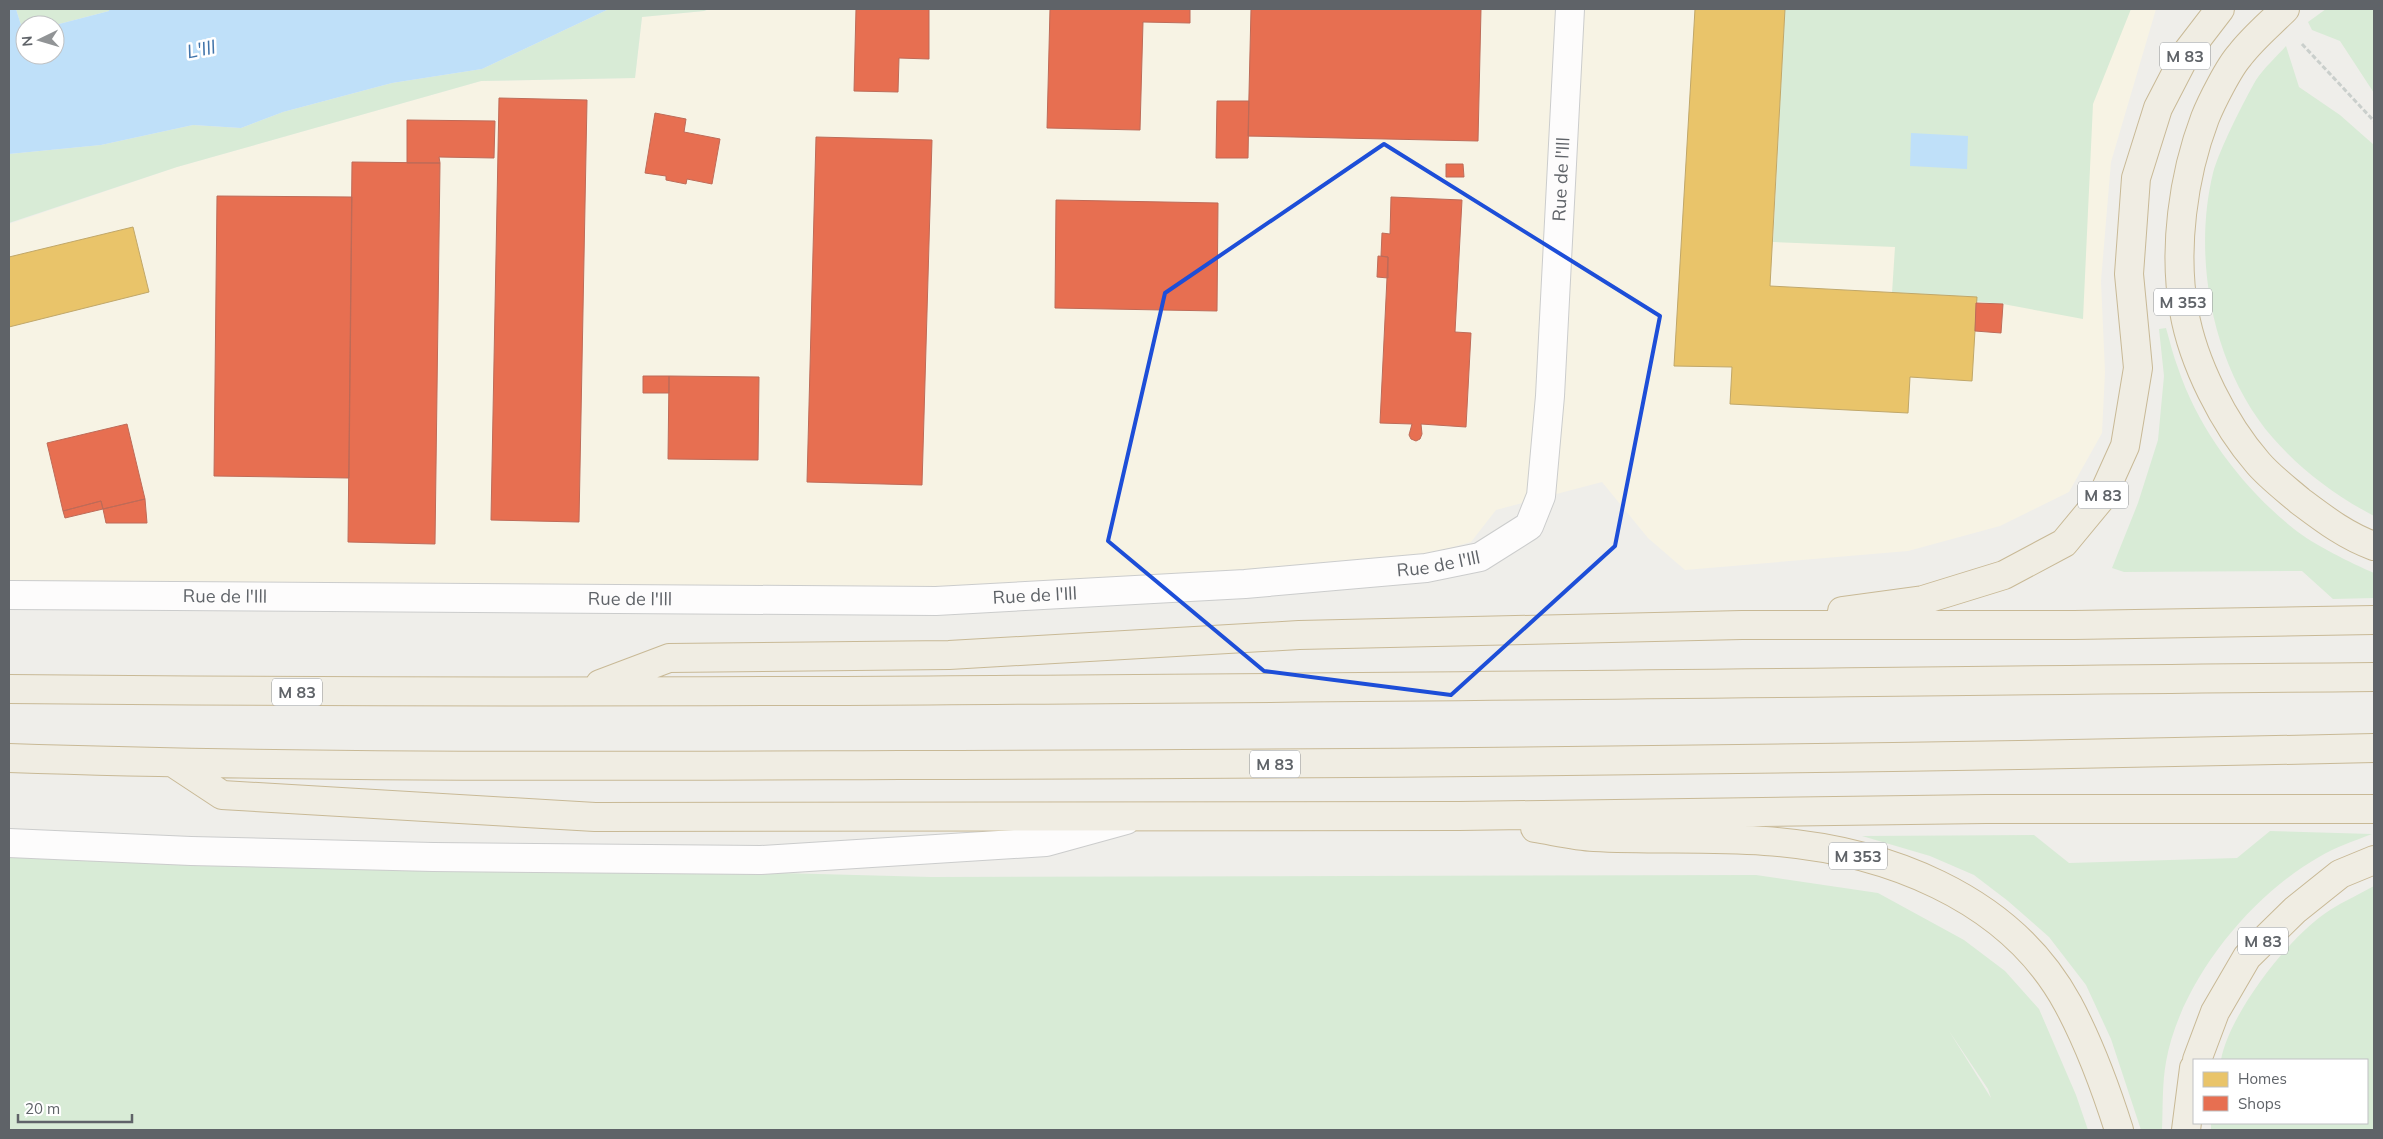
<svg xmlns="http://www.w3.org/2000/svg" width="2383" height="1139" viewBox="0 0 2383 1139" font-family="Mulish,sans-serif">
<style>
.commercial{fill:#f7f3e4}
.green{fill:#d8ebd6;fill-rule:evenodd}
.water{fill:#bfe0f9}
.homes{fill:#e9c46a;stroke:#c0a769}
.shops{fill:#e76f51;stroke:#be6b58}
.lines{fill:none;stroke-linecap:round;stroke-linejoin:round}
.street-casing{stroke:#cbcccc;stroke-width:30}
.highway-casing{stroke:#c8b996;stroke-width:30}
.path{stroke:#cacfcc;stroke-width:3;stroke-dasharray:5 2.5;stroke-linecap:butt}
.street{stroke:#fdfcfc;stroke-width:28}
.highway{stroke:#f0ede3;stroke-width:28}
.marked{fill:none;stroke:#1d4ed8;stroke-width:4;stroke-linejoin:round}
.labels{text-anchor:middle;stroke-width:5;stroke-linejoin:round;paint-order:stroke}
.shield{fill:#fff;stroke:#8f9295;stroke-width:1}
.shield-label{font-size:16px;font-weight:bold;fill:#5f6368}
.street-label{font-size:18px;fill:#5f6368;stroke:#fff}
.water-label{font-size:19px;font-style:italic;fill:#4174aa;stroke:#fff}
</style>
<rect width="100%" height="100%" fill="#efeeea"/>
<path class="commercial" d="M709 9H2156L2111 162 2101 281 2105 372 2102 433 2069 492 2000 526 1908 551 1685 570 1648 538 1602 482 1496 510 1471 542 1431 553 968 596 9 580V224L177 167 481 81 635 78 642 17 704 11Z"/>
<path class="green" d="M16 9H109V11L59 24 21 25Z
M609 9H709L704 11 642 17 635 78 481 81 177 167 9 223V154L101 145 193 125 241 128 283 112 392 83 482 69Z
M1785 9H2131L2093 104 2083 319 2003 304 1892 293 1895 247 1773 242Z
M2326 9H2374V93L2340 41 2312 30 2308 22Z
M2286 46 2299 87 2340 115 2374 145V516C2336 496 2301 470 2273 438 2213 369 2192 260 2213 173 2220 148 2243 103 2256 80 2264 68 2276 57 2286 46Z
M2166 328C2170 342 2173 355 2178 368 2199 431 2244 489 2294 529 2314 545 2351 563 2374 573V598L2333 599 2302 571 2124 572 2112 568 2138 503 2158 440 2164 376 2159 329Z
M2270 831 2372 834C2354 841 2335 847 2319 857 2250 896 2180 982 2166 1062 2162 1084 2163 1108 2162 1130H2141L2111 1039 2086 985 2049 937 2008 901 1974 875 1930 856 1862 836 2034 835 2069 863 2237 858Z
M9 852 931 877 1756 875 1878 893 1964 940 2005 971 2039 1009 2076 1095 2088 1130H9ZM1949 1031 1988 1089 1991 1098Z
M2374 886V1130H2211V1123H2367V1060H2221C2229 1014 2290 935 2330 910 2344 901 2360 894 2374 886Z"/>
<path class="water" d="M9 9H16L21 25H25V55H55V25H30L59 24 109 11V9H609L482 69 392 83 283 112 241 128 193 125 101 145 9 154Z
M1911 133 1968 136 1967 169 1910 166Z"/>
<path class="homes" d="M1695 9H1785L1770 286 1977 297 1972 381 1910 377 1908 413 1730 404 1732 367 1674 366Z
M133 227 149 292 9 327V257Z"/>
<path class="shops" d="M856 9H929V59L899 58 898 92 854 91Z
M1050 9H1190V23L1143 22 1140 130 1047 128Z
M1251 9H1481L1478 141 1248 136Z
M499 98 587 100 579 522 491 520Z
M1217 101H1249L1248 158H1216Z
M655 113 686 119 684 132 720 139 712 184 687 179 686 184 666 180V176L645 173Z
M407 120 495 121 494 158 439 157 440 163H407Z
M816 137 932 140 922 485 807 482Z
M352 162 440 163 435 544 348 542Z
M1446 164H1463L1464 177H1446Z
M217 196 352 197 349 478 214 476Z
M1391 197 1462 200 1455 332 1471 333 1466 427 1421 424 1422 434 1420 439 1416 441 1411 439 1409 435 1412 424 1380 423 1388 257 1381 256 1382 233 1390 234Z
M1056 200 1218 203 1217 311 1055 308Z
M1378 256 1388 257V278L1377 277Z
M1976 303 2003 304 2001 333 1975 331Z
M643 376H669V393H643Z
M669 376 759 377 758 460 668 459Z
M127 424 145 499 103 509 101 501 63 511 47 443Z
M145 499 147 523H106L103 509Z
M101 501 103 509 65 518 63 511Z"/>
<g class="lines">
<g class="street-casing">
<g id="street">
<path id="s1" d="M9 595 936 601 1245 584 1426 568 1480 557 1529 526 1541 496 1550 396 1570 9"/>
<path d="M9 843 191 851 433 857 761 860 1046 842 1126 820"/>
</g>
</g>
<g class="highway-casing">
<path id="highway" d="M2285 9C2270 24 2253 38 2240 55 2229 67 2211 103 2205 118 2183 176 2173 250 2184 311 2193 363 2224 424 2258 463 2270 477 2286 489 2300 501 2324 519 2346 536 2374 546
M1842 611 1923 600 2004 575 2064 543 2102 497 2125 446 2138 368 2129 274 2136 178 2158 108 2187 52 2220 9
M600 684 669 658 949 655 1299 635 1742 625H2074L2374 620
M9 689C797 697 1586 684 2374 677
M9 758C306 768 603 766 900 765 1392 764 1883 759 2374 748
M175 764 222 795 595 817 1459 816 1986 809H2374
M1535 828C1554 831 1575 836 1594 837 1651 840 1708 837 1765 841 1882 849 2009 895 2068 1004 2090 1045 2105 1086 2119 1130
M2197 1060 2215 1012 2247 957 2295 910 2340 874 2374 860
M2186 1130 2194 1068"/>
</g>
<path class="path" d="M2302 44 2374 121"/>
<use href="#street" class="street"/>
<use href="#highway" class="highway"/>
</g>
<path class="marked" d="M1384 144 1660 316 1615 546 1451 695 1264 671 1108 541 1165 293Z"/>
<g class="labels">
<g class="shield">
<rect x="2160" y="42.5" width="50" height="27" rx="4"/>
<rect x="2154" y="288.5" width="58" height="27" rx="4"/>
<rect x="2078" y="481.5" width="50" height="27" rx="4"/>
<rect x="272" y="678.5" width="50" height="27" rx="4"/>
<rect x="1250" y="750.5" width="50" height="27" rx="4"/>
<rect x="1829" y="842.5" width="58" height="27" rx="4"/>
<rect x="2238" y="927.5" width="50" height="27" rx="4"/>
</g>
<g class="shield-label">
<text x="2185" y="62">M 83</text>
<text x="2183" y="308">M 353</text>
<text x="2103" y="501">M 83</text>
<text x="297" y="698">M 83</text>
<text x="1275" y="770">M 83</text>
<text x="1858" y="862">M 353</text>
<text x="2263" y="947">M 83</text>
</g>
<g class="street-label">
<text dy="6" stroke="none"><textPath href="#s1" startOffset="1881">Rue de l'Ill</textPath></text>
<text dy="6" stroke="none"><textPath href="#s1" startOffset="1431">Rue de l'Ill</textPath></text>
<text dy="6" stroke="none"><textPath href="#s1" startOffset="216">Rue de l'Ill</textPath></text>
<text dy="6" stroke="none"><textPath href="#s1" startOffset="1026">Rue de l'Ill</textPath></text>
<text dy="6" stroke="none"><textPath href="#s1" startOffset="621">Rue de l'Ill</textPath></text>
</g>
<g class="water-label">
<text transform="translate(201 49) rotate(-11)" y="7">L'Ill</text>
</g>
</g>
<rect width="2383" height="1139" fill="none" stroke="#5f6368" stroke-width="20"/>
<rect x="2193" y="1059" width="175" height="65" fill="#ffffff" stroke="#bfc1c3"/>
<rect x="2203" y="1072" width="25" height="15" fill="#e9c46a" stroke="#bfc1c3"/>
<text x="2238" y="1084" font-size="15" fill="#5f6368">Homes</text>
<rect x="2203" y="1096" width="25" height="15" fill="#e76f51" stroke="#bfc1c3"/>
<text x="2238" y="1109" font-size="15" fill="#5f6368">Shops</text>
<g transform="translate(40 40) rotate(265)"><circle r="24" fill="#ffffff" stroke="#bfc1c3"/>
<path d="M0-4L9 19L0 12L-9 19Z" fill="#919496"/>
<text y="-8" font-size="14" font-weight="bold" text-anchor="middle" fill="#5f6368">N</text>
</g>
<path d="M18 1114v8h114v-8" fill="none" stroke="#5f6368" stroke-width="2.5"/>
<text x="25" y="1114" font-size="15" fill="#5f6368" stroke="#ffffff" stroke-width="4" paint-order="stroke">20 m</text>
</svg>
